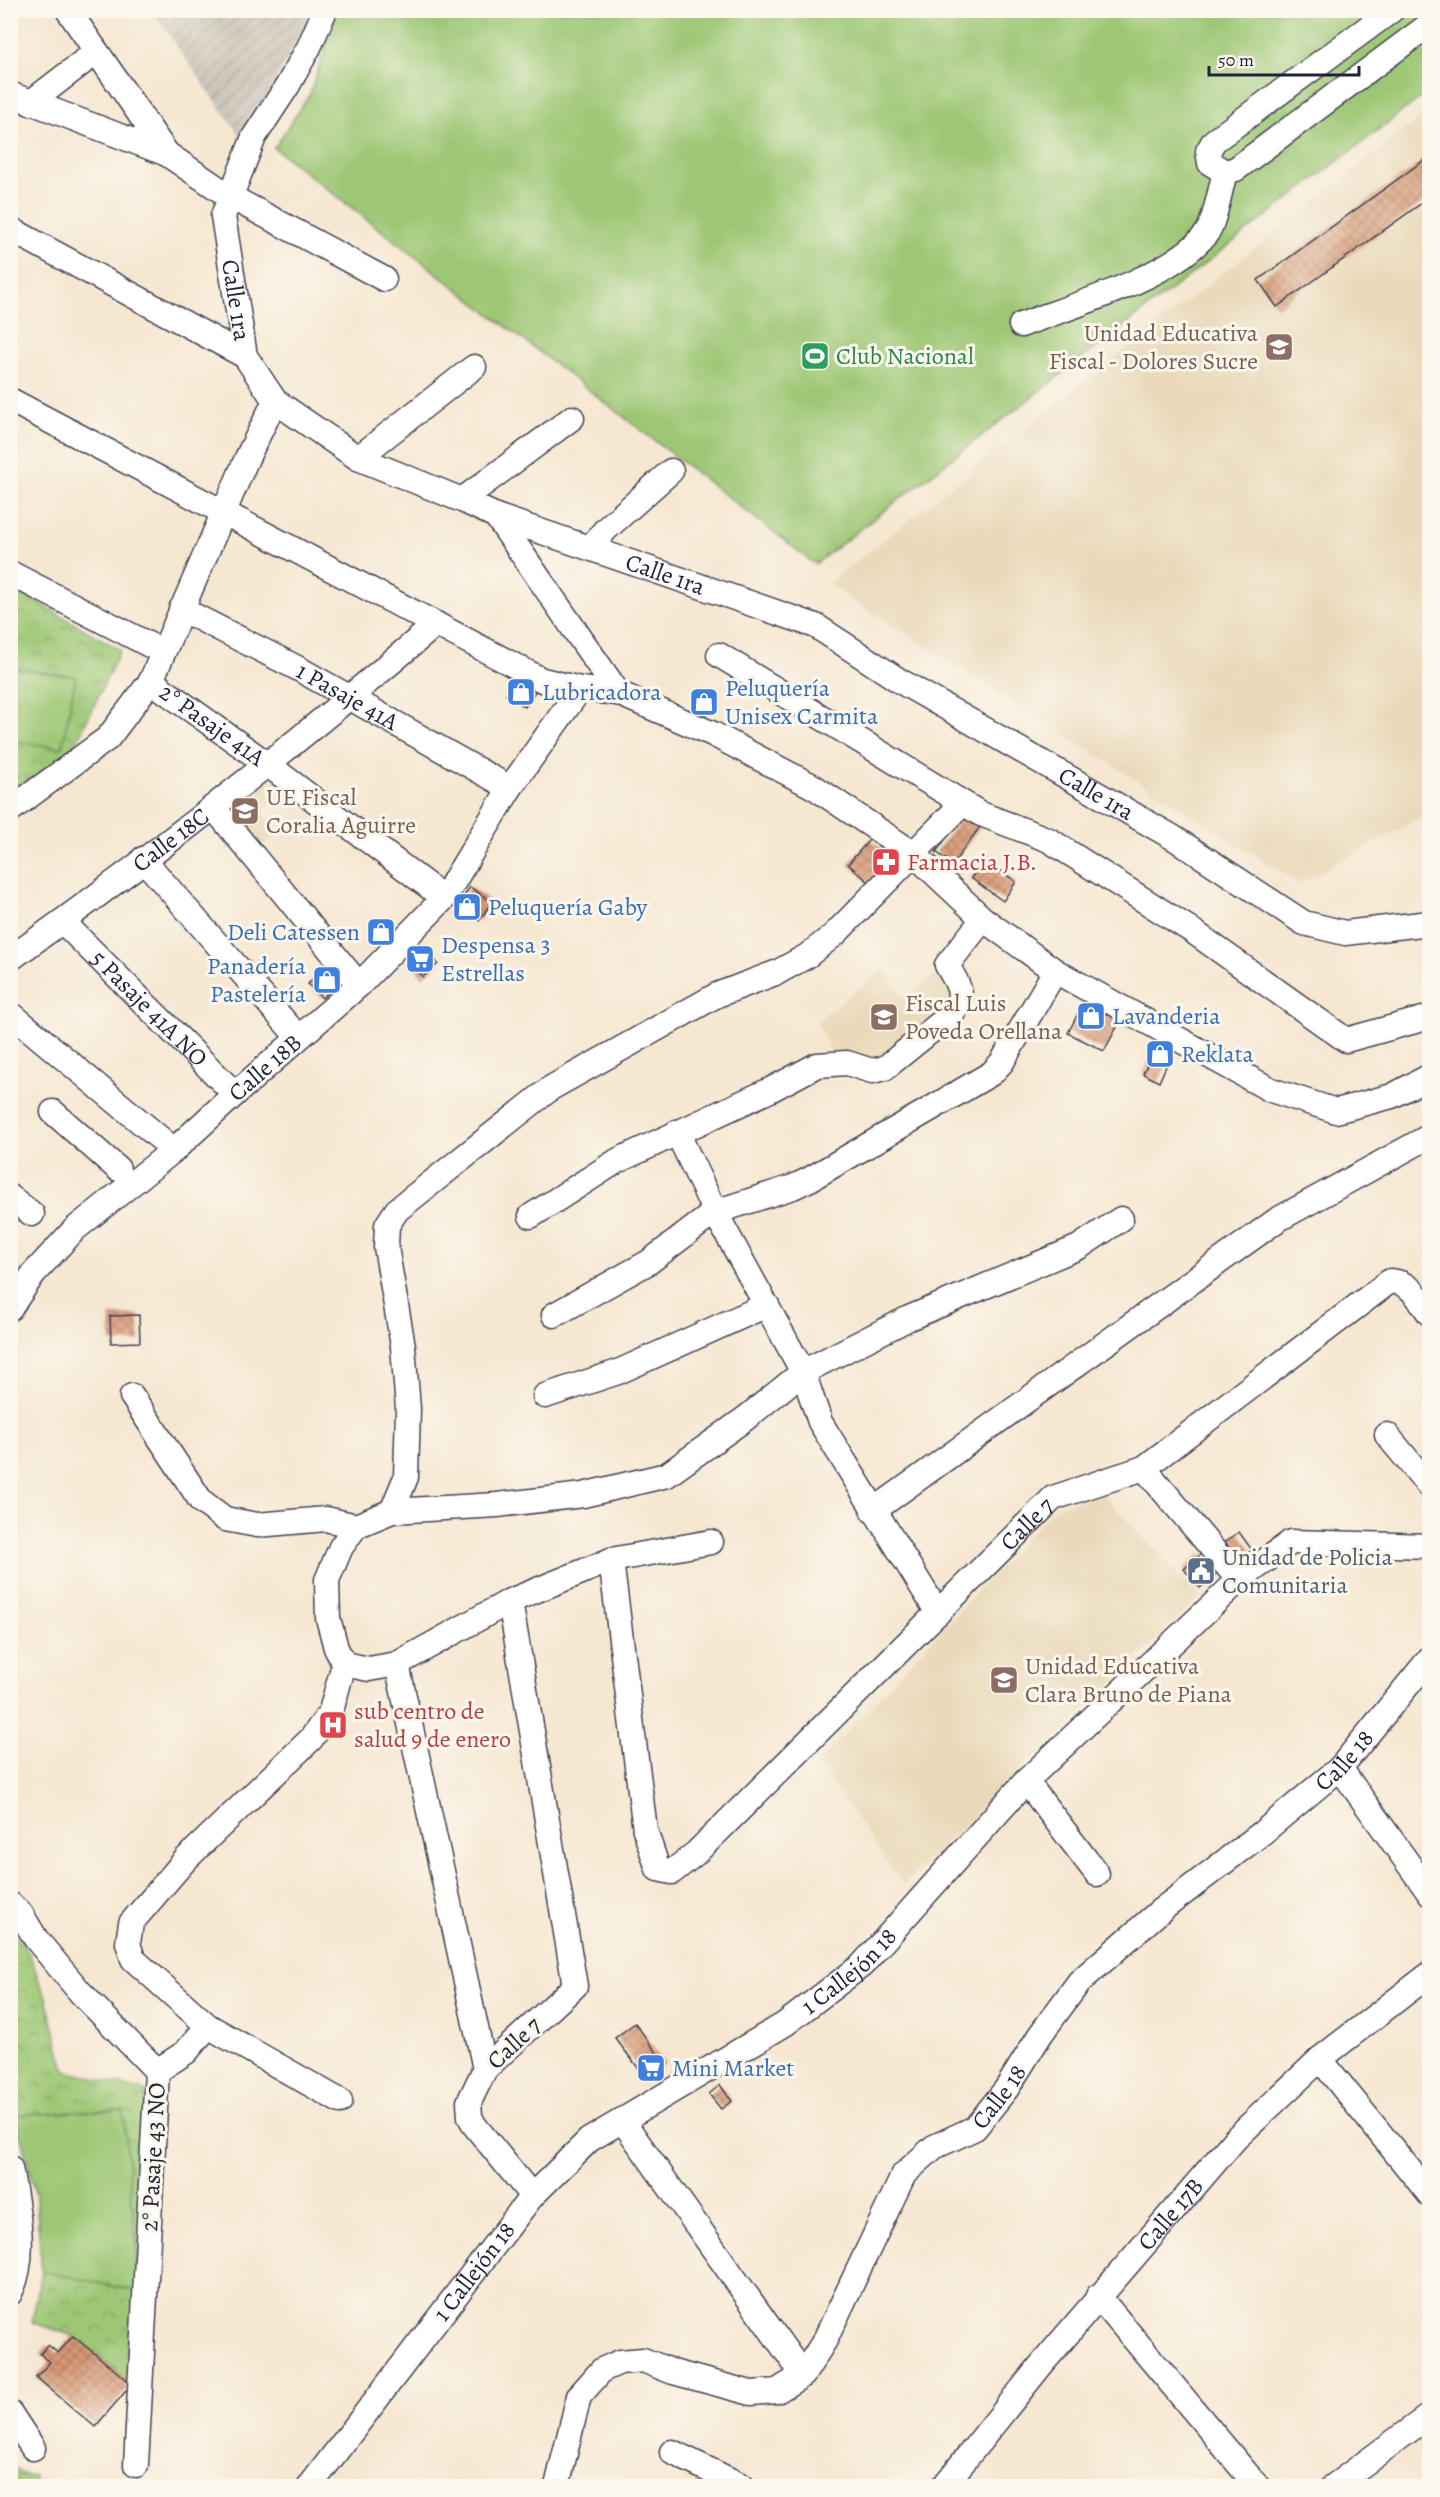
<svg xmlns="http://www.w3.org/2000/svg" width="1440" height="2497" viewBox="0 0 1440 2497" font-family="Alegreya,serif">
<style>
.built{fill:#ead9ba}
.industrial{fill:url(#industrial-furrows)}
.park{fill:url(#park-crowns);stroke:#607458;stroke-width:1.5}
.pitch{fill:#9dc774;stroke:#607458;stroke-width:1.5}
.building{fill:url(#building-cross-hatch)}
.lines{fill:none;stroke-linecap:round;stroke-linejoin:round}
.minor-casing{stroke:#424052;stroke-width:27}
.minor{stroke:#fff;stroke-width:24}
.labels{text-anchor:middle;stroke-width:6;stroke-linejoin:round;paint-order:stroke}
.street-label{font-size:24px;fill:#22223b;stroke:#fbf7ec}
.education-label{font-size:24px;fill:#785e54;stroke:#fbf7ec;text-anchor:start}
.leisure-label{font-size:24px;fill:#27864d;stroke:#fbf7ec;text-anchor:start}
.shop-label{font-size:24px;fill:#366cbe;stroke:#fbf7ec;text-anchor:start}
.health-label{font-size:24px;fill:#be3a42;stroke:#fbf7ec;text-anchor:start}
.service-label{font-size:24px;fill:#4e5e75;stroke:#fbf7ec;text-anchor:start}
</style>
<defs>
<pattern id="industrial-furrows" width="10" height="10" patternUnits="userSpaceOnUse" patternTransform="scale(1.5)"><rect width="10" height="10" fill="#cac3b8"/><path d="M-1 1l2-2M0 10L10 0M9 11l2-2" fill="none" stroke="#ada79f"/></pattern>
<pattern id="park-crowns" width="20" height="18" patternUnits="userSpaceOnUse" patternTransform="scale(1.5)"><rect width="20" height="18" fill="#9dc774"/><path d="M2 6a3 3 0 1 1 6 0M12 15a3 3 0 1 1 6 0" fill="none" stroke="#80a160"/></pattern>
<pattern id="building-cross-hatch" width="8" height="8" patternUnits="userSpaceOnUse" patternTransform="scale(1.5)"><rect width="8" height="8" fill="#d89974"/><path d="M0 0l8 8M0 8l8-8" fill="none" stroke="#af7c60"/></pattern>
</defs>
<rect width="100%" height="100%" fill="#fbf7ec"/>
<filter id="ink" filterUnits="userSpaceOnUse"><feTurbulence type="fractalNoise" baseFrequency=".0167" numOctaves="2"/><feDisplacementMap in="SourceGraphic" scale="12" xChannelSelector="R" yChannelSelector="G"/><feConvolveMatrix kernelMatrix="1 2 1 2 8 2 1 2 1" color-interpolation-filters="sRGB"/></filter>
<filter id="wash" filterUnits="userSpaceOnUse"><feTurbulence type="fractalNoise" baseFrequency=".008" numOctaves="4" result="noise"/><feDisplacementMap in="SourceGraphic" scale="24" xChannelSelector="R" yChannelSelector="G"/><feGaussianBlur stdDeviation="1.35" result="paint"/><feColorMatrix in="noise" values="0 0 0 0 0 0 0 0 0 0 0 0 0 0 0 0 0 1.4 0 .05"/><feComposite in="paint" operator="in"/></filter>
<g filter="url(#wash)">
<rect width="100%" height="100%" fill="#f6e7d1"/>
<path class="built" d="M1429 111V813L1300 884 828 584Z
M267 774 286 789 262 813 277 834 256 849 224 808Z
M883 970 906 999 936 974 960 1001 884 1066 835 1060 816 1021Z
M1102 1494 1200 1597 903 1885 818 1763 1055 1507Z"/>
<path class="industrial" d="M152 11H313L243 140Z"/>
<path class="park" d="M11 587 120 650 72 752 11 791Z
M10 1930 29 1954 46 1997 65 2071 146 2091 132 2384 73 2336 32 2322 42 2271 36 2195 11 2099Z
M11 2466 22 2474 34 2476 36 2486H11Z"/>
<path class="pitch" d="M337 11H1429V91L815 564 274 148 310 94Z
M10 668 76 677 62 748 11 741Z
M123 2110 141 2292 42 2271 36 2195 15 2115Z"/>
<g id="blocks">
<path class="building" d="M1430 156V197L1277 307 1258 280Z
M517 678 536 690 525 707 506 695Z
M703 689 715 694 705 716 693 711Z
M965 812 982 824 953 864 936 852Z
M870 839 894 858 871 884 848 864Z
M985 859 1016 882 1003 901 971 878Z
M470 887 492 902 479 921 457 906Z
M380 921 391 935 382 942 372 928Z
M423 945 438 964 423 977 408 958Z
M332 962 345 976 322 998 308 984Z
M1084 1002 1120 1021 1104 1051 1068 1033Z
M1158 1040 1174 1048 1159 1082 1143 1074Z
M139 1315 140 1342 111 1343 110 1316Z
M1239 1532 1252 1550 1238 1560 1225 1542Z
M1201 1554 1217 1573 1200 1588 1184 1569Z
M635 2023 665 2064 646 2078 615 2038Z
M720 2085 732 2101 721 2109 709 2094Z
M73 2336 132 2384 95 2427 36 2377 50 2362 40 2354 48 2345 58 2353Z"/>
</g>
</g>
<g filter="url(#ink)">
<use href="#blocks" fill-opacity="0" stroke="#424052" stroke-width="1.5"/>
<g class="lines">
<g class="minor-casing">
<g id="minor">
<path d="M68 10 167 154"/>
<path id="s1" d="M325 10 309 47 288 85 254 137 223 216 245 356 275 401 358 458 462 500 496 516 816 626 900 681 1174 838 1304 923 1345 933 1430 923"/>
<path d="M1392 10 1214 141 1208 151 1210 163 1225 172 1236 169 1430 24"/>
<path d="M10 94 167 154 229 196 384 279"/>
<path d="M30 103 96 52"/>
<path d="M10 229 245 356"/>
<path d="M1021 325C1074 305 1170 278 1206 234 1214 225 1221 186 1225 172"/>
<path d="M10 400 542 680 580 689 618 693 713 734 814 787 914 854 983 919 1055 971 1271 1090 1336 1111 1392 1096 1430 1076"/>
<path d="M358 458 474 367"/>
<path d="M462 500 572 418"/>
<path d="M496 516 618 693"/>
<path d="M590 548 606 529 671 471"/>
<path d="M10 573 163 652"/>
<path id="s2" d="M181 609 299 669 510 788"/>
<path d="M719 655 981 814 1049 840 1191 930 1346 1040 1430 1017"/>
<path id="s3" d="M151 681 267 764 444 898"/>
<path d="M214 808 359 985"/>
<path d="M10 810 108 738 151 681 247 458 275 401"/>
<path d="M143 859 298 1037"/>
<path id="s4" d="M63 922 235 1094"/>
<path id="s5" d="M10 959C157 854 299 742 436 624"/>
<path d="M10 1013 174 1150"/>
<path d="M53 1112 118 1169"/>
<path d="M677 1132 715 1212 803 1372 820 1422 938 1613"/>
<path d="M10 1197 32 1214"/>
<path d="M531 1216 617 1161 770 1090 817 1065 847 1063 872 1071 885 1068 953 1013C966 992 958 985 947 965L983 919"/>
<path id="s6" d="M10 1308 34 1273 75 1229 174 1150 235 1094 359 985 444 898 510 788 580 689"/>
<path d="M554 1315 649 1262 715 1212 793 1187 810 1179 992 1073 1002 1062 1055 971"/>
<path d="M132 1396 201 1501 225 1519 257 1525 326 1519 356 1526"/>
<path d="M545 1396 618 1372 767 1305"/>
<path d="M1387 1435 1430 1487"/>
<path d="M1144 1468 1239 1580"/>
<path d="M392 1511 406 1477 408 1409 403 1346 386 1247 387 1225 397 1210 551 1088 717 995 778 972 807 956 835 934 962 804"/>
<path d="M873 1511 1277 1220 1430 1136"/>
<path id="s7" d="M611 1560 645 1830 658 1869 672 1872 696 1853 1053 1498 1144 1468 1390 1281C1411 1282 1418 1298 1430 1314"/>
<path d="M510 1601 575 1986 485 2069 469 2102 470 2117 475 2126 532 2196"/>
<path d="M344 1664 369 1669 397 1664 510 1601 611 1560 711 1542"/>
<path d="M397 1664 485 2069"/>
<path d="M1340 1768 1430 1894"/>
<path d="M1026 1781 1097 1874"/>
<path d="M10 1904 21 1914 36 1939 80 1992 157 2071 136 2465"/>
<path d="M208 2026 340 2101"/>
<path d="M1320 2059 1430 2195"/>
<path d="M157 2071 186 2052 208 2026 133 1959 128 1943 131 1923 186 1859 311 1739 331 1711 344 1664 336 1648 328 1618 327 1580 341 1547 356 1526 392 1511 497 1505 583 1495 667 1475 746 1418 803 1372 909 1318 1079 1247 1121 1219"/>
<path d="M622 2120 803 2375"/>
<path d="M10 2168C17 2205 28 2258 10 2293"/>
<path d="M1098 2296 1257 2486"/>
<path d="M10 2413 33 2448"/>
<path d="M672 2452 742 2486"/>
<path id="s8" d="M310 2486 532 2196 589 2140 785 2024 862 1965 1026 1781 1239 1580 1291 1542 1430 1546"/>
<path id="s9" d="M557 2486 579 2396 602 2370 620 2362 643 2360 673 2372 751 2393 777 2391 803 2375 825 2340 904 2174 934 2147 975 2128 1007 2088 1040 2035 1079 1982 1160 1911 1262 1833 1340 1768 1430 1658"/>
<path id="s10" d="M944 2486 1041 2365 1235 2139 1320 2059 1430 1974"/>
<path d="M1334 2486 1430 2415"/>
</g>
</g>
<use href="#minor" class="minor"/>
</g>
</g>
<defs>
<g id="school-square" transform="scale(1.5)"><rect x="-9" y="-9" width="18" height="18" rx="4" fill="#8d6e63" stroke="#fbf7ec"/><path d="M0-5L7-2L0 1L-7-2ZM-4 1L0 2.5L4 1V4Q0 6-4 4Z" fill="#fff"/></g>
<g id="stadium-square" transform="scale(1.5)"><rect x="-9" y="-9" width="18" height="18" rx="4" fill="#2e9e5b" stroke="#fbf7ec"/><path d="M0-5a6.5 5 0 1 0 0 10a6.5 5 0 1 0 0-10ZM-3.5-1.8h7v3.6h-7Z" fill="#fff"/></g>
<g id="shop-square" transform="scale(1.5)"><rect x="-9" y="-9" width="18" height="18" rx="4" fill="#3f7fe0" stroke="#fbf7ec"/><path d="M-5-2.5h2.3a2.7 3.5 0 0 1 5.4 0H5L5.5 6h-11ZM-1.5-2.5h3a1.5 2.3 0 0 0-3 0Z" fill="#fff"/></g>
<g id="pharmacy-square" transform="scale(1.5)"><rect x="-9" y="-9" width="18" height="18" rx="4" fill="#e0444e" stroke="#fbf7ec"/><path d="M-2-6h4v4h4v4h-4v4h-4v-4h-4v-4h4Z" fill="#fff"/></g>
<g id="supermarket-square" transform="scale(1.5)"><rect x="-9" y="-9" width="18" height="18" rx="4" fill="#3f7fe0" stroke="#fbf7ec"/><path d="M-6-5.5h2.5l.6 2H6L4.5 2H-2.5L-4.4-4H-6ZM-1.5 3.2a1.3 1.3 0 1 0 .1 0ZM3 3.2a1.3 1.3 0 1 0 .1 0Z" fill="#fff"/></g>
<g id="civic-square" transform="scale(1.5)"><rect x="-9" y="-9" width="18" height="18" rx="4" fill="#5c6f8a" stroke="#fbf7ec"/><path d="M-.6-6.5H3V-4.5H.6V-3L4-1V1h2V6H-6V1h2V-1L-.6-3ZM-1.2 2.5V6h2.4V2.5Z" fill="#fff"/></g>
<g id="hospital-square" transform="scale(1.5)"><rect x="-9" y="-9" width="18" height="18" rx="4" fill="#e0444e" stroke="#fbf7ec"/><path d="M-5-5h3v3.5h4V-5h3V5h-3V1.5h-4V5h-3Z" fill="#fff"/></g>
</defs>
<g fill-rule="evenodd">
<use href="#school-square" x="1279" y="347"/>
<use href="#stadium-square" x="815" y="356"/>
<use href="#shop-square" x="521" y="692"/>
<use href="#shop-square" x="704" y="702"/>
<use href="#school-square" x="245" y="811"/>
<use href="#pharmacy-square" x="886" y="862"/>
<use href="#shop-square" x="467" y="907"/>
<use href="#shop-square" x="381" y="932"/>
<use href="#supermarket-square" x="420" y="959"/>
<use href="#shop-square" x="327" y="980"/>
<use href="#shop-square" x="1091" y="1016"/>
<use href="#school-square" x="884" y="1017"/>
<use href="#shop-square" x="1160" y="1054"/>
<use href="#civic-square" x="1201" y="1571"/>
<use href="#school-square" x="1004" y="1680"/>
<use href="#hospital-square" x="333" y="1725"/>
<use href="#supermarket-square" x="651" y="2068"/>
</g>
<g class="labels">
<g class="street-label">
<text dy="8" stroke="none"><textPath href="#s1" startOffset="316">Calle 1ra</textPath></text>
<text dy="8" stroke="none"><textPath href="#s1" startOffset="856">Calle 1ra</textPath></text>
<text dy="8" stroke="none"><textPath href="#s2" startOffset="188">1 Pasaje 41A</textPath></text>
<text dy="8" stroke="none"><textPath href="#s3" startOffset="75">2° Pasaje 41A</textPath></text>
<text dy="8" stroke="none"><textPath href="#s1" startOffset="1342">Calle 1ra</textPath></text>
<text dy="8" stroke="none"><textPath href="#s5" startOffset="200">Calle 18C</textPath></text>
<text dy="8" stroke="none"><textPath href="#s4" startOffset="122">5 Pasaje 41A NO</textPath></text>
<text dy="8" stroke="none"><textPath href="#s6" startOffset="352">Calle 18B</textPath></text>
<text dy="8" stroke="none"><textPath href="#s7" startOffset="825">Calle 7</textPath></text>
<text dy="8" stroke="none"><textPath href="#s9" startOffset="1176">Calle 18</textPath></text>
<text dy="8" stroke="none"><textPath href="#s8" startOffset="756">1 Callejón 18</textPath></text>
<text transform="translate(514 2043) rotate(-43)" y="8">Calle 7</text>
<text dy="8" stroke="none"><textPath href="#s9" startOffset="690">Calle 18</textPath></text>
<text transform="translate(153 2157) rotate(-87)" y="8">2° Pasaje 43 NO</text>
<text dy="8" stroke="none"><textPath href="#s10" startOffset="354">Calle 17B</textPath></text>
<text dy="8" stroke="none"><textPath href="#s8" startOffset="270">1 Callejón 18</textPath></text>
</g>
<g class="education-label">
<text x="1258" y="341" text-anchor="end">Unidad Educativa<tspan x="1258" dy="28">Fiscal - Dolores Sucre</tspan></text>
<text x="266" y="805">UE Fiscal<tspan x="266" dy="28">Coralia Aguirre</tspan></text>
<text x="905" y="1011">Fiscal Luis<tspan x="905" dy="28">Poveda Orellana</tspan></text>
<text x="1025" y="1674">Unidad Educativa<tspan x="1025" dy="28">Clara Bruno de Piana</tspan></text>
</g>
<g class="leisure-label">
<text x="836" y="364">Club Nacional</text>
</g>
<g class="shop-label">
<text x="725" y="696">Peluquería<tspan x="725" dy="28">Unisex Carmita</tspan></text>
<text x="542" y="700">Lubricadora</text>
<text x="488" y="915">Peluquería Gaby</text>
<text x="360" y="940" text-anchor="end">Deli Catessen</text>
<text x="441" y="953">Despensa 3<tspan x="441" dy="28">Estrellas</tspan></text>
<text x="306" y="974" text-anchor="end">Panadería<tspan x="306" dy="28">Pastelería</tspan></text>
<text x="1112" y="1024">Lavanderia</text>
<text x="1181" y="1062">Reklata</text>
<text x="672" y="2076">Mini Market</text>
</g>
<g class="health-label">
<text x="907" y="870">Farmacia J.B.</text>
<text x="354" y="1719">sub centro de<tspan x="354" dy="28">salud 9 de enero</tspan></text>
</g>
<g class="service-label">
<text x="1222" y="1565">Unidad de Policia<tspan x="1222" dy="28">Comunitaria</tspan></text>
</g>
</g>
<rect width="1440" height="2497" fill="none" stroke="#fbf7ec" stroke-width="36"/>
<path d="M1209 66v9h150v-9" fill="none" stroke="#22223b" stroke-width="3"/>
<text x="1218" y="66" font-size="18" fill="#22223b" stroke="#fbf7ec" stroke-width="4.5" paint-order="stroke">50 m</text>
</svg>
